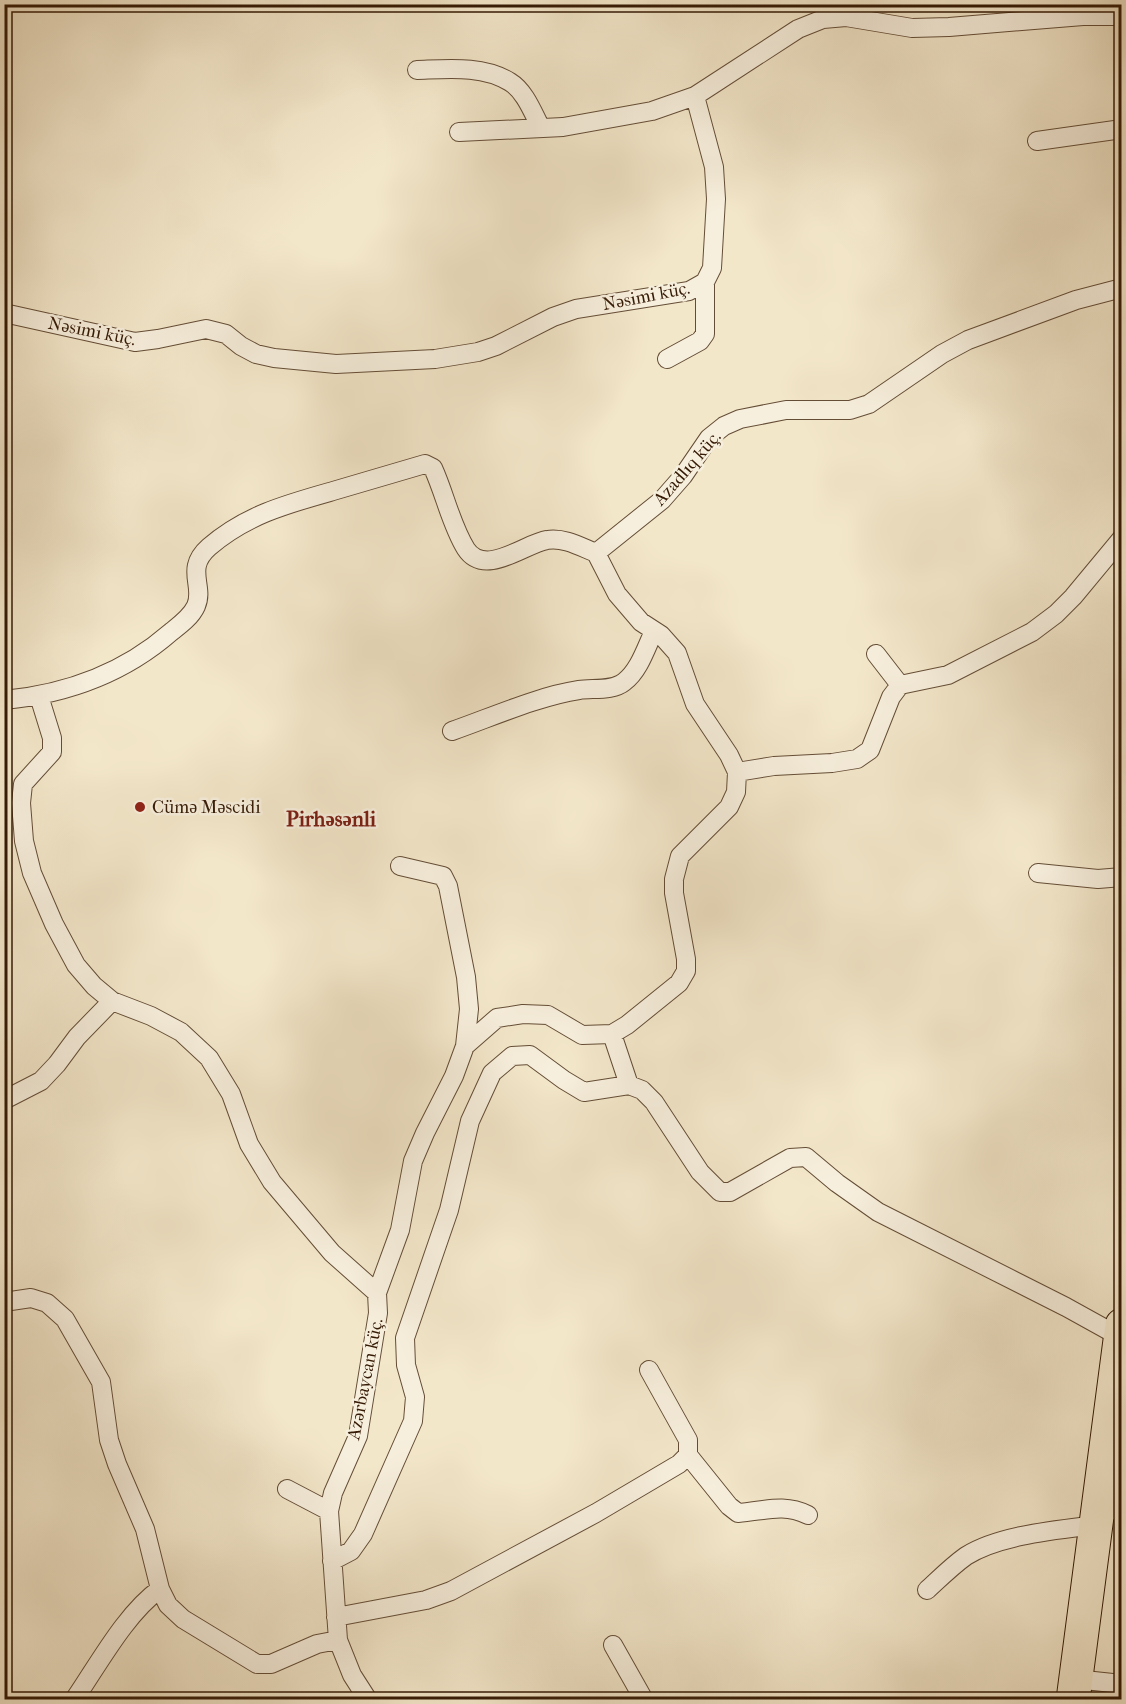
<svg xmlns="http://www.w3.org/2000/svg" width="1126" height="1704" viewBox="0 0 1126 1704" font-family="'IM FELL French Canon',serif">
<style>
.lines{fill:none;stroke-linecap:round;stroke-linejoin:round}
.street-casing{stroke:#644d36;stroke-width:20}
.highway-casing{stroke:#351a05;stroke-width:35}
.street{stroke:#f7efdd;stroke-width:18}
.highway{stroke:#f3e7ca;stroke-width:33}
.poi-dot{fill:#8f2418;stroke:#f7efdd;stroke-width:2}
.labels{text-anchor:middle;stroke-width:5;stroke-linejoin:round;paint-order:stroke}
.street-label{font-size:18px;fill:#351a05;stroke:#f7efdd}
.poi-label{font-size:18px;fill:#351a05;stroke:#f7efdd;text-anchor:start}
.quarter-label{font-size:21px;font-weight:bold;fill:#7a1f14;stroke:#f7efdd}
</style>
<rect width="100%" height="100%" fill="#f3e7ca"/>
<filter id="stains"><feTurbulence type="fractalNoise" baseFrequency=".00333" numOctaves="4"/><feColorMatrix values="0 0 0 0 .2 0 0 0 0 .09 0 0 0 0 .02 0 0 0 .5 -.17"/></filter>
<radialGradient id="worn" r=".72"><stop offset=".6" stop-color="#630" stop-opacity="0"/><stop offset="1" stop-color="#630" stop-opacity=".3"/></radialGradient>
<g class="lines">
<g class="street-casing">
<path id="street" d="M417 70C447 69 483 65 510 82 525 91 533 113 541 128
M459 132 563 127 652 111 695 96
M1037 141 1122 129
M4 313 135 342 158 339 206 329 226 334 241 346 256 354 274 358 336 364 435 359 478 352 496 346 553 317 576 309 689 291 705 282 712 268 716 199 714 167 695 96 798 29 823 19 846 17 912 28 949 27 1083 16H1122
M667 359 700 341 705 334V282
M876 654 900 685
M39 696 52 738V752L23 784 21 803 24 841 32 873 54 924 76 965 94 986 112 1001 151 1016 181 1032 209 1058 231 1094 249 1144 272 1182 332 1253 377 1293 378 1313 358 1436 333 1493 329 1511 338 1640 352 1675 368 1700
M4 700C67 694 123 674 171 632 180 625 191 617 196 606 205 586 184 569 209 547 246 515 287 504 333 491 364 482 394 473 425 464L433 468C445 494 451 525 466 549 485 578 526 543 547 540 564 537 581 547 596 553L662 500 683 476 709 438 724 426 740 419 786 410H850L869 404 942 354 968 340 1076 300 1122 288
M452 731C492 717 539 696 579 690 593 688 613 691 624 682 639 671 646 648 654 631
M737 772 774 766 832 763 857 759 870 750 891 697 900 685 948 675 1032 632 1056 614 1073 597 1122 538
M1038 873 1098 879 1122 877
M612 1034 629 1085
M465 1046 497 1018 523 1014 548 1015 582 1035 612 1034 627 1025 679 983 686 971V959L674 893V879L680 856 729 807 736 792 737 772 729 755 695 704 677 653 661 635 641 622 617 594 596 553
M4 1100 41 1081 57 1064 77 1037 112 1001
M377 1293 400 1230 413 1161 425 1133 454 1076 465 1046 469 1009 466 977 448 886 443 876 400 866
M4 1302 31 1298 47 1303 65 1319 101 1382 109 1440 117 1464 145 1529 160 1589 168 1605 183 1619 257 1664H271L317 1644 338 1640
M688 1455 729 1506 738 1513C765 1511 783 1503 808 1515
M287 1489 329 1511
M1098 1509 1122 1511
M332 1561 351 1551 363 1534 413 1421 415 1397 406 1365 405 1338 449 1210 470 1121 492 1073 512 1056 530 1055 564 1080 584 1092 629 1085 642 1090 654 1102 700 1172 720 1192H730L790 1158 806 1157 837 1183 878 1212 1066 1307 1122 1338
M927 1590C939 1579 952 1566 966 1556 999 1535 1057 1530 1096 1525
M336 1617 426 1600 451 1591 596 1513 679 1464 688 1455V1440L649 1370
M613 1645 644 1700
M1075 1679 1122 1684
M74 1700C98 1665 126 1613 160 1589"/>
</g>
<g class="highway-casing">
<path id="highway" d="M1073 1700 1122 1325"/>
</g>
<use href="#street" class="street"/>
<use href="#highway" class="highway"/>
</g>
<circle class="poi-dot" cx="140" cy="807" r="6"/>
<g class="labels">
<g class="street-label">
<text transform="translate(646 296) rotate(-11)" y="6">Nəsimi küç.</text>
<text transform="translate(92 331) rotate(11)" y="6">Nəsimi küç.</text>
<text transform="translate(687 468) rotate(-49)" y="6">Azadlıq küç.</text>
<text transform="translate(365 1379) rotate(-79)" y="6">Azərbaycan küç.</text>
</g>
<g class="poi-label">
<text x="152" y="813">Cümə Məscidi</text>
</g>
<g class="quarter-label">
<text x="331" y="826">Pirhəsənli</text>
</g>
</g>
<rect width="1126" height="1704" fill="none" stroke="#f3e7ca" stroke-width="24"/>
<rect x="6" y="6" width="1114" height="1692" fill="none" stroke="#351a05" stroke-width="3"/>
<rect x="12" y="12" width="1102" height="1680" fill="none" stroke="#351a05" stroke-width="1.5"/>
<rect width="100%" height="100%" filter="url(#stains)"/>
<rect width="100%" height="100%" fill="url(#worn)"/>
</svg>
